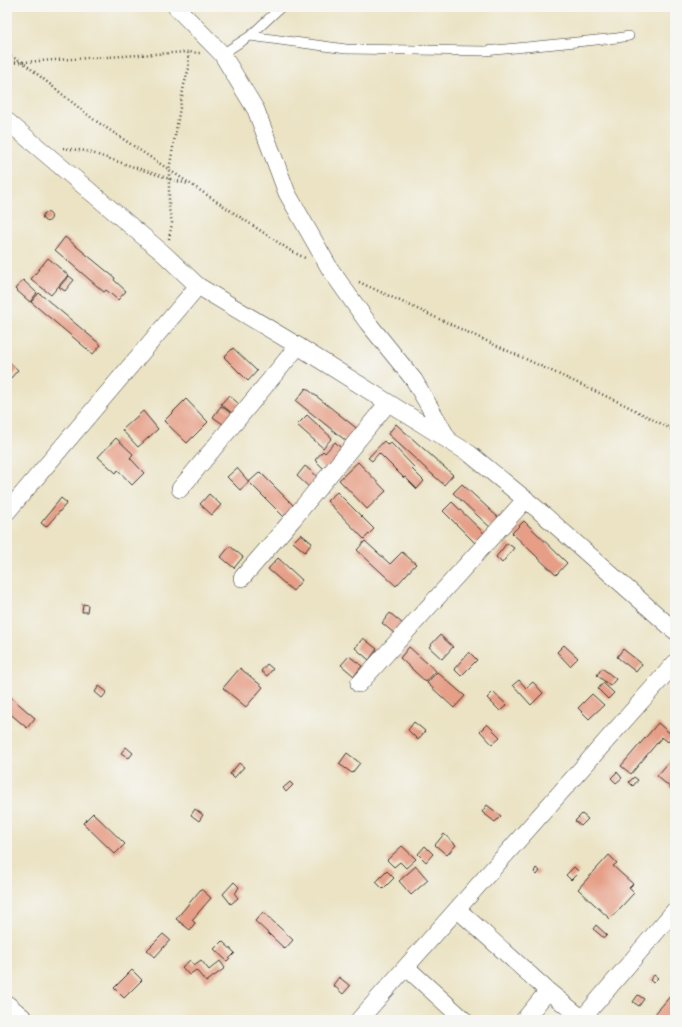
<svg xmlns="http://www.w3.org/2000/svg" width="682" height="1027" viewBox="0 0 682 1027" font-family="'IM FELL French Canon',serif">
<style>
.building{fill:#e69e86}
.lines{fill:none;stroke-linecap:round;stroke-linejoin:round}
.service-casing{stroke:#3b3a35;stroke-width:10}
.minor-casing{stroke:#3b3a35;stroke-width:18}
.path{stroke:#3b3a35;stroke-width:2.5;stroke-dasharray:1 3;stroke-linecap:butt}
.service{stroke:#fff;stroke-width:9}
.minor{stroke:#fff;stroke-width:17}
</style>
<rect width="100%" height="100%" fill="#f6f6f2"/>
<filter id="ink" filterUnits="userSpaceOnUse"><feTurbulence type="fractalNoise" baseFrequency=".025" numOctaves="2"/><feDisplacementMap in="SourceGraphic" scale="8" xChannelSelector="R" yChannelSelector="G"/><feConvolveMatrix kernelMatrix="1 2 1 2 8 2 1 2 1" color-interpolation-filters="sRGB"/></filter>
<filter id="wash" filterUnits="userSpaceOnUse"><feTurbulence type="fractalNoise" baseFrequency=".012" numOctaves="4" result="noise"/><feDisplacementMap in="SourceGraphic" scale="16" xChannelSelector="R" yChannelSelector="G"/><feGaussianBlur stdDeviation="0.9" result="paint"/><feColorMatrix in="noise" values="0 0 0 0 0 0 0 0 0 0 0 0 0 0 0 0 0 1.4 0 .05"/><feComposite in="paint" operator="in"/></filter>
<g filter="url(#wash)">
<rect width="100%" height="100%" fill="#ebe3c4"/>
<g id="blocks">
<path class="building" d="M42.5 217a4.5 4.5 0 1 1 9 0a4.5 4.5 0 1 1-9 0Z
M65 237 115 278 114 280 126 291 118 300 106 290 104 292 55 250Z
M48 258 68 275 51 295 31 279Z
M69 276 74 280 65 291 59 287Z
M23 280 37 293 30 302 15 289Z
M39 293 101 345 93 354 31 302Z
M233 348 257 371 248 381 224 357Z
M7 360 18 370 10 379 7 377 8 374 7 373Z
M306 388 360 431 350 444 296 401Z
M229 395 242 407 234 415 221 404Z
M186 399 208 422 187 443 164 421Z
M221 406 235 416 227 427 213 417Z
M143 411 158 429 138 447 122 430Z
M307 415 332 438 323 448 297 425Z
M396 424 453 475 444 485 388 434Z
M116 438 133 454 130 458 144 473 132 485 118 470 116 473 98 457Z
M384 441 388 445 390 442 414 467 412 469 424 481 417 489 405 477 404 478 379 453 372 461 368 458Z
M335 442 345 452 327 472 315 460 323 451 325 453Z
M358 462 386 491 367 509 339 480Z
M305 466 318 477 309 487 297 476Z
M237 468 249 482 240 490 227 477Z
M260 472 294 506 284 517 249 482Z
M462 484 500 519 491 528 453 493Z
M337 492 374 529 364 539 327 501Z
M209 494 221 505 212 515 200 504Z
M61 498 67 503 46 527 41 523Z
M452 502 488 537 479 547 443 511Z
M524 521 567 563 556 575 512 533Z
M301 534 312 543 305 552 293 542Z
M365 541 390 564 402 552 416 564 396 586 357 550Z
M507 543 514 548 502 563 496 557Z
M230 546 243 557 234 568 221 557Z
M278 558 302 580 293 591 268 569Z
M83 604 88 605 87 612H82Z
M390 613 403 624 395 634 382 623Z
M440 635 453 647 442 659 429 647Z
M363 638 377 649 369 660 355 648Z
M564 645 578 658 570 666 557 652Z
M409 647 436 671 426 682 400 658Z
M623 649 642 664 636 672 617 657Z
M469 652 477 660 461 676 454 669Z
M349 656 362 666 354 676 341 665Z
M267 664 273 669 267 676 261 671Z
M240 668 263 687 246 707 223 688Z
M602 668 616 679 610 686 597 675Z
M437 672 465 696 454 708 427 683Z
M519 680 526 688 533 682 543 693 531 705 513 685Z
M603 683 614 693 608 699 598 689Z
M99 686 107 692 102 698 95 692Z
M493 692 507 705 500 711 487 698Z
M7 694 35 718 27 728 7 711Z
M592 694 604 705 589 719 578 708Z
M414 722 425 731 418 740 408 730Z
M658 723 673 736 668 742 662 737 631 774 621 766Z
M487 724 500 737 492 744 480 731Z
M126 747 133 753 129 758 121 753Z
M347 753 360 763 352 773 339 764Z
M675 755V788L673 790 657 776Z
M239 763 244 767 234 778 230 774Z
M617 772 622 778 616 783 611 778Z
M634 777 638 780 633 786 629 782Z
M290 782 293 785 286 792 283 788Z
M487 805 501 816 495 822 482 812Z
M195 809 203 815 199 821 191 815Z
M93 813 125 844 115 854 83 823Z
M582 814 588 819 581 826 575 821Z
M444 834 456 845 447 855 435 845Z
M402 846 416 859 406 868 400 862 394 867 387 860Z
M425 846 433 854 426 862 418 854Z
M609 855 617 863 613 866 633 884 629 888 634 893 610 919 578 889Z
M416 866 428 880 411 895 399 881Z
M574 867 579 872 571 880 566 875Z
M536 868 540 871 537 875 534 872Z
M387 871 394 878 383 889 376 882Z
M234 882 239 887 235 894 238 898 231 904 223 894Z
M201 889 211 898 192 920 195 923 190 930 176 919Z
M263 912 293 940 285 949 255 921Z
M596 925 607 935 604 938 593 929Z
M163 934 170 940 155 957 147 950Z
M222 941 235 953 227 961 214 949Z
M190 960 194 965 201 960 209 970 220 961 225 968 206 982 196 970 189 975 182 967Z
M132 970 142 980 124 998 114 988Z
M654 975 658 978 653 983 650 980Z
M339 977 350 986 343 994 333 985Z
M673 993 675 995V1020H659L654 1015Z
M638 995 644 999 639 1006 633 1002Z"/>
</g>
</g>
<g filter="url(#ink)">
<use href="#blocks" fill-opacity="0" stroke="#3b3a35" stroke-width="1"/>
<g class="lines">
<g class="service-casing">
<path id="service" d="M250 36 346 49 485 51 617 38 629 36
M222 54 250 36 281 7"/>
</g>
<g class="minor-casing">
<path id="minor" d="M176 7 222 54 256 110 287 193 330 269 368 323 414 380 448 439
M7 121 164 254 198 286 298 346 470 454 536 508 675 631
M180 489 298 346
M7 512 198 286
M242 578 293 519 388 403
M359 684 526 499
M457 909 548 991 584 1020
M407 968 464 1020
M7 1004 26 1020
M582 1019 675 910
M359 1020 675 663
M524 1020 548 991"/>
</g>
<path class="path" d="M7 55 21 61 93 119 291 251 305 258
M7 63 188 52 200 53
M63 148 86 151 170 179 188 184
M169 239 172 223 169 209V170L184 85 189 68 188 52
M359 282 625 405 675 431"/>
<use href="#service" class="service"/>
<use href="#minor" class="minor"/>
</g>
</g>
<rect width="682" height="1027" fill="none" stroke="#f6f6f2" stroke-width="24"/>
</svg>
